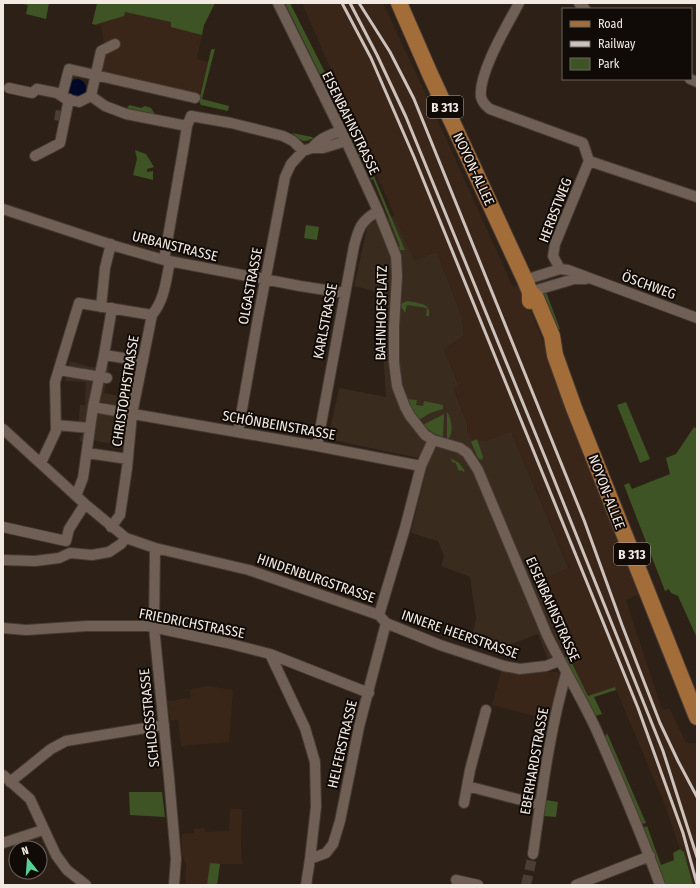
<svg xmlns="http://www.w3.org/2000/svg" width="700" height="888" viewBox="0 0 700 888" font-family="'Fira Sans Condensed',sans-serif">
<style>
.commercial{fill:#3a2b1f}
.built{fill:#392619}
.green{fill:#3e5424}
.water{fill:#000727}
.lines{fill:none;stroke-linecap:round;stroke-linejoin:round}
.street-tunnel{stroke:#4b3e36;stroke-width:10;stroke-dasharray:10 5;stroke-linecap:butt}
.street-casing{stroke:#463a34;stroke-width:12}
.primary-casing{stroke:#463a34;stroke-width:18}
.street{stroke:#6f5f54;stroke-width:10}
.primary{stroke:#a36d39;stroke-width:16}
.rail{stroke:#cdc2bb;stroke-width:3}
.labels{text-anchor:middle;stroke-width:4;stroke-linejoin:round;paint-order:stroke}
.shield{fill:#110b07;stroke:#afa6a1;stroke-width:1}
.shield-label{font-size:13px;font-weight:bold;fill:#f3e9e3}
.street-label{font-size:14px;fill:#f3e9e3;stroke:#110b07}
</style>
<rect width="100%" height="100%" fill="#2d2017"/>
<path class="commercial" d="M395 216 414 260 437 252 462 317 464 336 444 349 459 386 454 389 467 423 468 433 486 441 511 431 569 569 540 580 570 655 549 662 538 634 503 647 471 640 476 619 470 577 441 566 444 556 438 541 411 533 428 460 328 439 339 388 386 397 383 350 386 294 354 286 368 224Z
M70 361 91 367H109L104 393 130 398 123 419 118 445 92 440 83 442 79 440 83 432 78 430 80 405H85L86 382 65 381Z"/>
<path class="built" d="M99 3H215L204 25 197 59 208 62 199 99 100 76 104 44 101 26 94 25Z
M302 3H383L427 97 513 287 521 285 640 594 626 600 662 710 670 709 686 743H697V885H693L684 852 680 849 666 808 615 687 588 697 569 657 540 580 569 568 511 431 486 441 470 439 468 433 467 423 454 388 459 386 444 349 464 336 462 317 437 252 414 260Z
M502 668 528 672H558L561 677 553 721 492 705Z
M208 686 233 690 229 742 181 746 178 720H170L167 701 191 698 190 689Z
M230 809H242L241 857 243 864H220L217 885H185L186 864 182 855V834L194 833V829L204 828 205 832 229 831Z"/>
<path class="green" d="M20 3H49L46 19 26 14 28 5Z
M95 3H215L204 25 202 35 171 27V22L125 12 124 16 94 25V24H92L97 4Z
M285 3H290L342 106 337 109Z
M212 49H215L202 99 229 106 228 111 201 105 199 101 211 50Z
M130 105 141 108 145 106 151 108 155 114 153 116 131 113 127 107Z
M353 129 369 166 365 165 362 163 348 132Z
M292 133 312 137 314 138C301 144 302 140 292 133Z
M135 150 146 154 154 167 147 169V172L153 171V180L133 175 137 159Z
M374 176 405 250H400L397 248 400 246 373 179 370 180 371 177Z
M306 225 319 227 317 240 304 238Z
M546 292 560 329 554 331 540 295Z
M408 301C417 303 432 303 429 316H426L427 308 407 305 405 313 401 307 402 303Z
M406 399 417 400 416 405 423 406 424 401 443 405V409L430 413 419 420 415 416Z
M626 402 650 459 640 463 617 405Z
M447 412C451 418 454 431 449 438H447Z
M444 414 443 437 433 433 423 425Z
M694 427 697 429V638L678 596 671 593 669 589 665 591 624 485 629 483 632 489 670 474 666 458 676 454Z
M477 439 483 457 482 460 478 458 471 442Z
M450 458 459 463 465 471 463 472 462 470 459 471 455 462 453 463Z
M561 657H569L588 696 615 687 616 690 594 697 602 714 595 716Z
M607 733 646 823 642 824 605 737Z
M129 792H162L165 817 130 815Z
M546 800 558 802 556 817 544 816Z
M647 826 661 865 674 860 673 853 680 849 684 852 693 885H665L643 828Z
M210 863 220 864 217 885H207Z"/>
<path class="water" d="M68 88a9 9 0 1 1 18 0a9 9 0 1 1-18 0Z"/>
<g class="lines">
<path class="street-tunnel" d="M55 115 61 116
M526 885 533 854"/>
<g class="street-casing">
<path id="street" d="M278 3 346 141 378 211 396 256 397 276 394 327V362L397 386 405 407 410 416 425 435 433 440 460 448 467 453 478 470 547 635C562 666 580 695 595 727 618 779 640 831 660 885
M519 3C508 24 478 73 481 97 482 102 486 106 490 109L583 143 589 161 697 197
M579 3 585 9
M690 79 697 82
M9 88 32 93 37 89 57 93 66 99 79 102 91 96 105 106 126 114 187 126
M62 96 69 69 195 98
M91 96 101 51 115 44
M312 148C320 138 329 135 341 131
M35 156 60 143 69 99
M3 209 115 246 164 260 300 286 345 293
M164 260 184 145 187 126 191 116 231 123 283 136 293 141 303 151 312 148H323L346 141
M560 269 553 256 555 244 589 161
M525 280 560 269 568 270 697 318
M530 292 574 279H586
M101 307 105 268 111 244
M104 355 143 361
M59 370 107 378
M93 407 317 446 421 466
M56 425 90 428
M3 429 85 504 126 538 155 548 249 570 379 615 386 623 440 645 504 666 520 669 546 666 559 661
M238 432 258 318 285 177 291 164 303 151
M317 446 354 246C359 227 361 221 378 211
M87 453 128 459
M41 463 56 431 55 382 79 303 152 315
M76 496 83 478 93 407 104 355 112 308
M3 527 66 541
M111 527 120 515 127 468 132 414 152 315C165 299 166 280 170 261
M66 541 69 529 85 504
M155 548 154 627 169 778 176 859 174 885
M3 560 35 561 59 558 70 553 92 555 109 552 121 544 126 538
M379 615 405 528 421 466 433 440
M3 628 26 630 87 626H147L227 643 270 654 369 693
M270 654 305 728 315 762 316 807 310 859 306 885
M3 775 30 799 56 855 67 870 86 885
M10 782 51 749 66 741 164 725
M467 786 540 805
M464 803 470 770 486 710
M3 843 43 830
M533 854C542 793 549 733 566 674
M310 859 326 853 333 844 340 821 359 727 386 623
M456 880 478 885
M576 885 650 856"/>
</g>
<g class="primary-casing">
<path id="primary" d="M399 3 430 74 525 280 530 292V301
M530 292 536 298 552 336 555 355 574 408 697 717"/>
</g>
<use href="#street" class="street"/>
<use href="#primary" class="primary"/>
<path class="rail" d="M342 3 371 58 414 157 638 708 683 833 697 884
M350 3 377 55 406 117 547 462 663 751 697 857
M359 3 390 52 414 99 584 520 622 625 660 723 678 761 697 797"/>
</g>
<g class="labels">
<g class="shield">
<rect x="427" y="96" width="36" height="22" rx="3"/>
<rect x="614" y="543" width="36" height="22" rx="3"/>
</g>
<g class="shield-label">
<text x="445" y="112">B 313</text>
<text x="632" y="559">B 313</text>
</g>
<g class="street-label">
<text transform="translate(351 123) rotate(64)" y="5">EISENBAHNSTRASSE</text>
<text transform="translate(474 169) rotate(65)" y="5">NOYON-ALLEE</text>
<text transform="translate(555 210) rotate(-69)" y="5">HERBSTWEG</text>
<text transform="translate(175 246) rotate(14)" y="5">URBANSTRASSE</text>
<text transform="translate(649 285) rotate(20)" y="5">ÖSCHWEG</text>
<text transform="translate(250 286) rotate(-79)" y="5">OLGASTRASSE</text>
<text transform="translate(381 313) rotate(-89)" y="5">BAHNHOFSPLATZ</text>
<text transform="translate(325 321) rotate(-79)" y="5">KARLSTRASSE</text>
<text transform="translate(125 391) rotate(-81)" y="5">CHRISTOPHSTRASSE</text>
<text transform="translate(279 425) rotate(10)" y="5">SCHÖNBEINSTRASSE</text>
<text transform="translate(607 492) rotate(69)" y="5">NOYON-ALLEE</text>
<text transform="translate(316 578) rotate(19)" y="5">HINDENBURGSTRASSE</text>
<text transform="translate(553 609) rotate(66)" y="5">EISENBAHNSTRASSE</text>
<text transform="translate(192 623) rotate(11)" y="5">FRIEDRICHSTRASSE</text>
<text transform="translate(460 634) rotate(19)" y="5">INNERE HEERSTRASSE</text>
<text transform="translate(149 718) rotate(-96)" y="5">SCHLOSSSTRASSE</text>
<text transform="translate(342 744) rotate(-77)" y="5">HELFERSTRASSE</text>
<text transform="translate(534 761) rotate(-80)" y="5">EBERHARDSTRASSE</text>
</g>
</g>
<rect width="700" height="888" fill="none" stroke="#f3e9e3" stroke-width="8"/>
<rect x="562" y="8" width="130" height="72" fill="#110b07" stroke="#6b645f"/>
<rect x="570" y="21" width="20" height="6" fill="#a36d39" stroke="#6b645f"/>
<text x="598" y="28" font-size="12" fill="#f3e9e3">Road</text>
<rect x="570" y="41" width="20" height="6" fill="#cdc2bb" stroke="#6b645f"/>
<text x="598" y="48" font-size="12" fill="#f3e9e3">Railway</text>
<rect x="570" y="58" width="20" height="12" fill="#3e5424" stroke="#6b645f"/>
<text x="598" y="68" font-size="12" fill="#f3e9e3">Park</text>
<g transform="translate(28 860) rotate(343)"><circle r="19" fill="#110b07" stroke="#6b645f"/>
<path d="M0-3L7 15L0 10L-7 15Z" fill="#54d396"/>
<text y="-6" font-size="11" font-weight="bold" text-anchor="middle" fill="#f3e9e3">N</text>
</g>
</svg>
